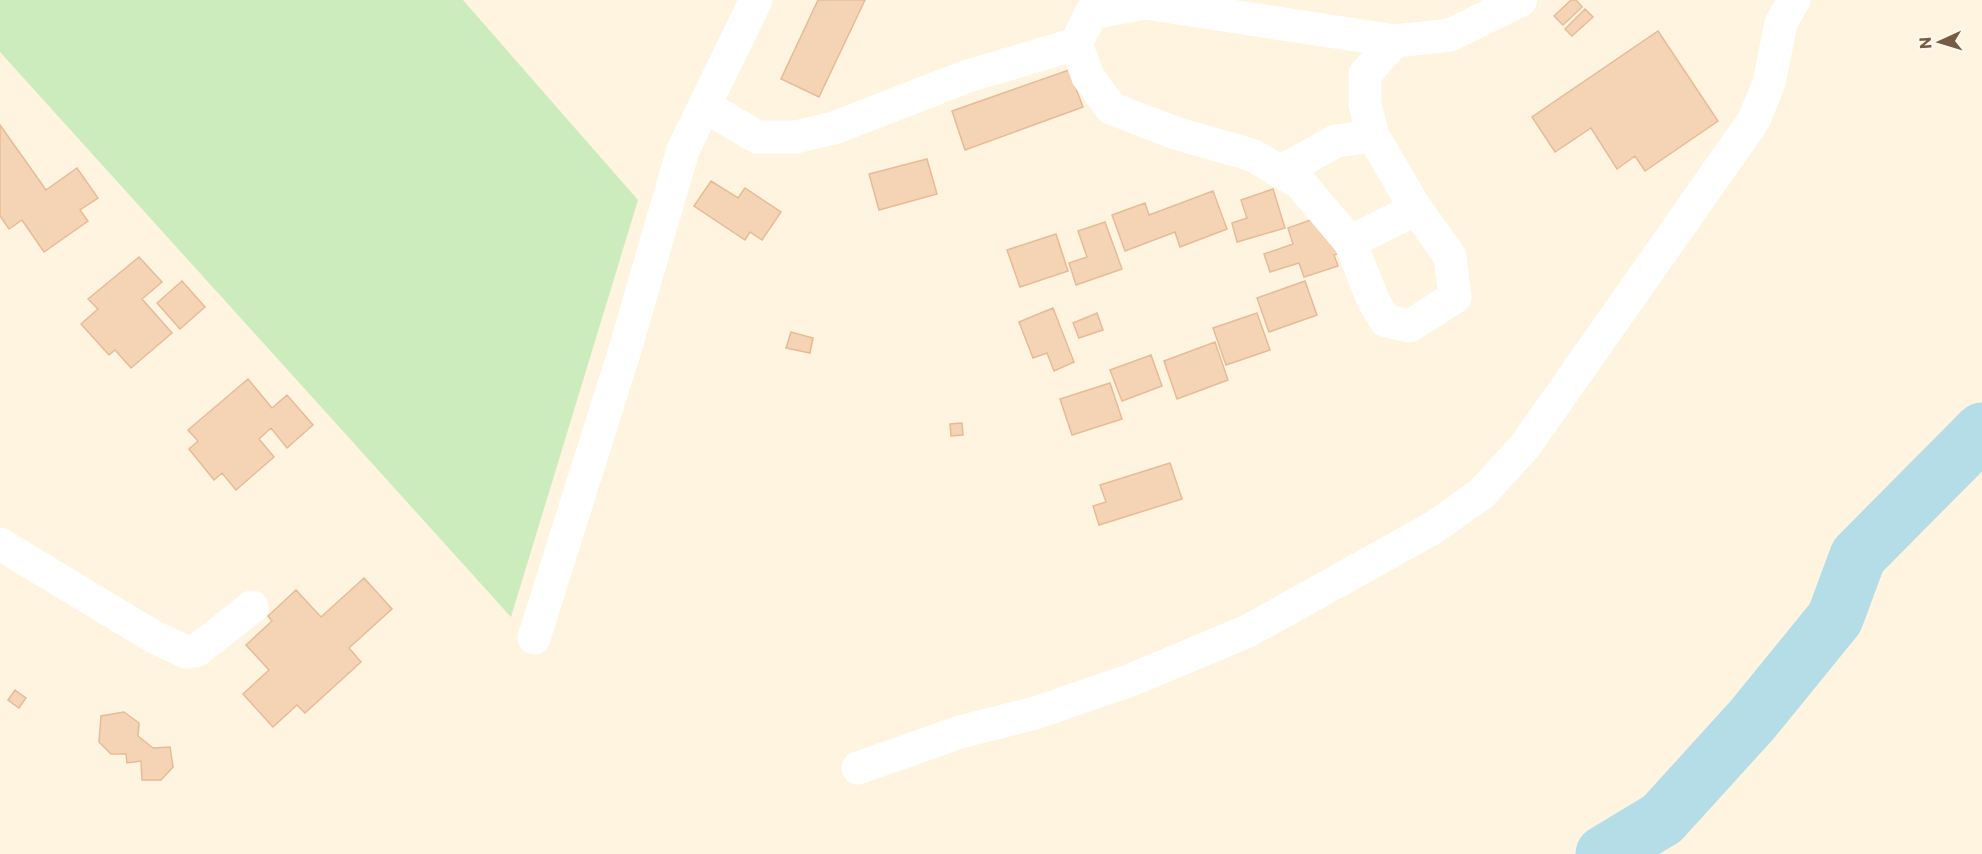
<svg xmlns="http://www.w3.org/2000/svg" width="1982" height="854" viewBox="0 0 1982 854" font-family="Commissioner,sans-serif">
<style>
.green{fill:#cdecbe}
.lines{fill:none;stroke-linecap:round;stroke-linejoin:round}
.river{stroke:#b4dde8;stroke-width:57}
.building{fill:#f5d4b6;stroke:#e8bb96;stroke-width:1.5}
.minor{stroke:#fff;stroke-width:33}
</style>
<rect width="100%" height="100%" fill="#fef4e0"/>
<path class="green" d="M0 0H463L638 200 511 617 0 52Z"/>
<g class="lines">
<path class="river" d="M1604 854 1662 819 1752 720 1835 618 1858 556 1982 431"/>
</g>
<path class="building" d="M818 0H865L819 97 781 79Z
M1571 0H1576L1582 7 1563 25 1554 16Z
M1585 9 1593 17 1572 36 1565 29Z
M1658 31 1718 121 1645 171 1635 156 1617 169 1591 128 1555 152 1532 117Z
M1069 70 1083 107 965 150 952 111Z
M0 125 46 190 77 168 98 198 80 210 88 221 44 252 22 220 9 229 0 216Z
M927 159 937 194 879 210 869 174Z
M711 181 738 198 745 188 781 212 762 240 750 232 745 240 694 206Z
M1273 189 1285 228 1237 242 1232 223 1247 218 1241 200Z
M1213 191 1227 229 1180 247 1175 232 1125 251 1112 215 1145 203 1149 215Z
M1322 216 1344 252 1334 255 1338 266 1304 277 1299 263 1270 272 1264 254 1293 244 1288 228Z
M1105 222 1122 269 1076 285 1069 263 1087 257 1078 231Z
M1056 234 1068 271 1020 287 1007 250Z
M139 257 162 282 142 299 172 333 131 368 115 350 109 355 81 324 98 309 88 299Z
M182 281 205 307 180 329 157 303Z
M1305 281 1317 315 1269 332 1257 298Z
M1053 308 1074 362 1054 371 1047 353 1033 358 1019 322Z
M1097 313 1103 330 1079 338 1073 323Z
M1257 313 1270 350 1226 365 1213 328Z
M791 332 813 338 810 353 786 348Z
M1215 342 1228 380 1177 399 1164 361Z
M1151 355 1162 386 1122 401 1110 370Z
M248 379 272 408 287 395 313 425 287 448 271 428 259 439 274 457 236 490 222 473 214 480 189 449 198 441 188 430Z
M1110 383 1122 419 1072 435 1060 399Z
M962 423 963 435 951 436 950 424Z
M1170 463 1182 499 1099 525 1093 506 1106 502 1100 485Z
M364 578 392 609 349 648 361 662 305 713 297 705 273 727 243 694 269 670 246 645 272 621 268 616 296 590 321 617Z
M15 690 26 698 19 708 8 700Z
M124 712 139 723 138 736 153 748 170 747 173 767 161 780H142L141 761 127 763 126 754H111L99 742 101 716Z"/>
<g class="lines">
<path class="minor" d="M705 106 757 137H796L834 128 968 76 1076 44
M1373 136 1365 105V74L1395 41
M1280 172 1336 141 1373 136 1416 209 1450 256 1455 297 1410 326 1386 321 1374 302 1350 242 1300 183 1252 155 1175 133 1111 108 1088 77 1076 44 1091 13 1145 3 1395 41 1450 35 1521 0
M1350 242 1416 209
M0 544 154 637 186 652 196 651 252 607
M534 638 624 353 683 150 756 0
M858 768 960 732 1035 713 1131 680 1248 631 1433 528 1481 494 1525 446 1754 120 1769 83 1781 23 1794 0"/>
</g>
<g transform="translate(1940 42) rotate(266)" stroke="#fff8e8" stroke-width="4.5" paint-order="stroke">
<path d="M0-4.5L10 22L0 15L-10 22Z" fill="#765b46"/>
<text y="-9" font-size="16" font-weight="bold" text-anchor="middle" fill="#765b46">N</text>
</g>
</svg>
